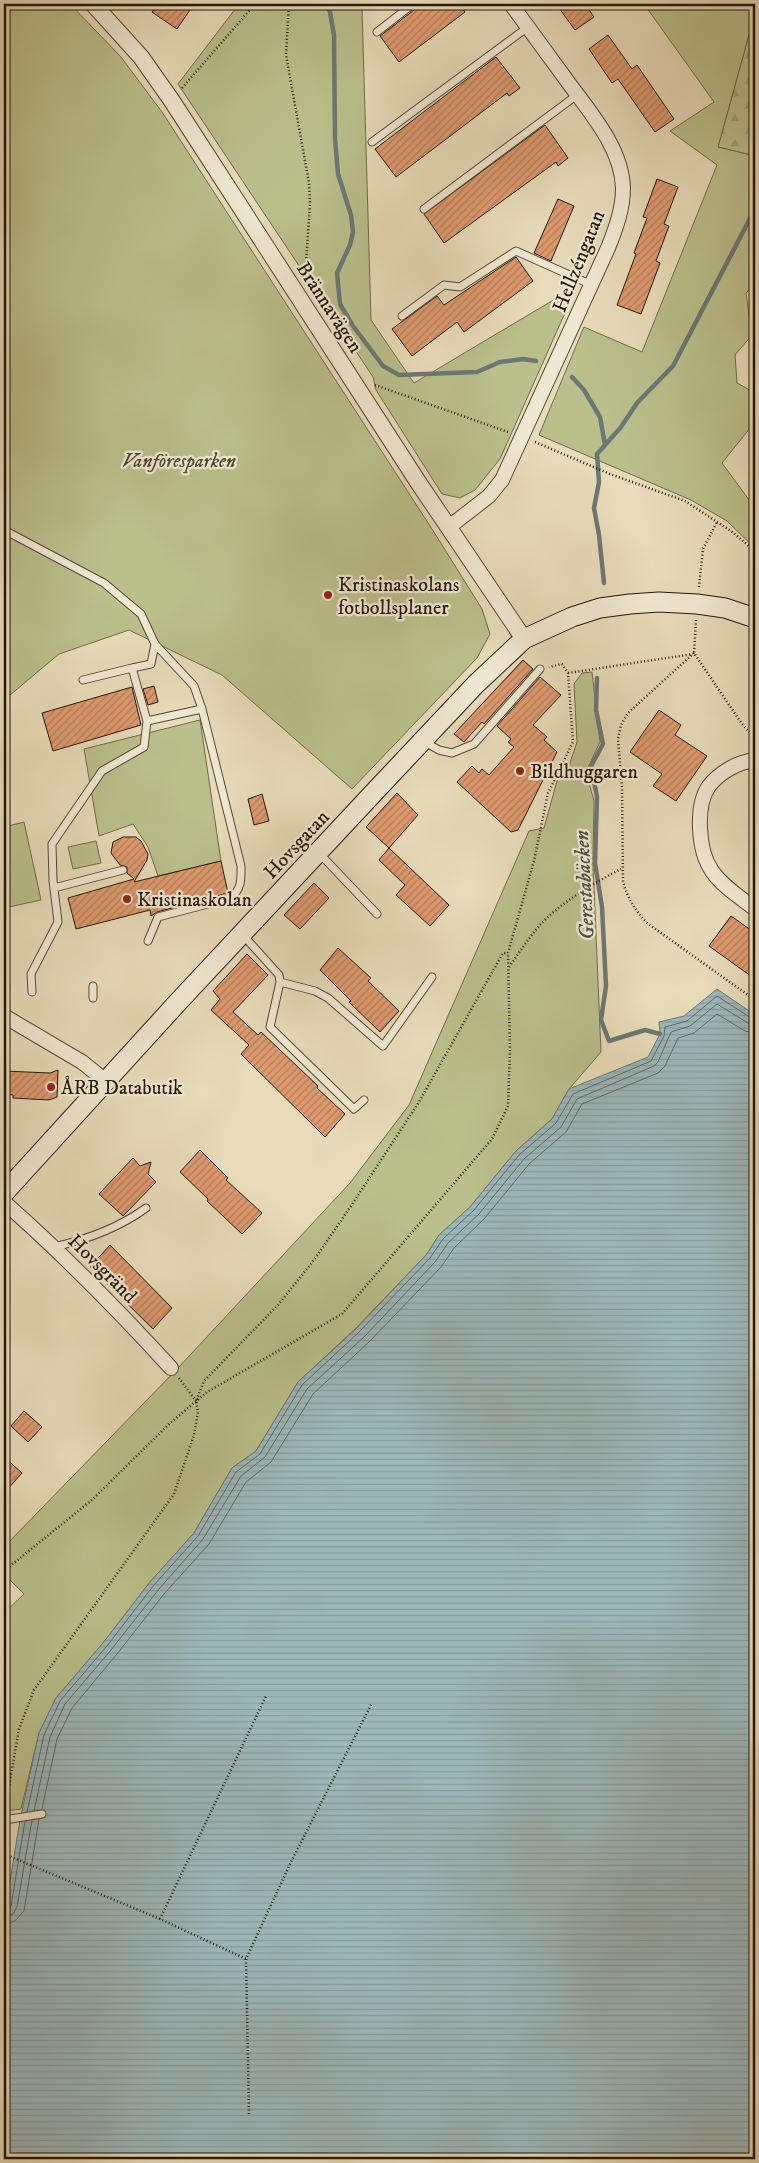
<svg xmlns="http://www.w3.org/2000/svg" width="759" height="2163" viewBox="0 0 759 2163" font-family="'IM FELL DW Pica',serif">
<style>
.forest{fill:url(#forest-firs);stroke:#6e6b4b}
.park{fill:#babf8c;stroke:#6e6b4b}
.water{fill:url(#water-rules);stroke:#6c7874}
.lines{fill:none;stroke-linecap:round;stroke-linejoin:round}
.shore{stroke:#606862;stroke-width:1}
.stream{stroke:#6c7874;stroke-width:4.5}
.building{fill:url(#building-hatch);stroke:#23170a}
.service-casing{stroke:#544836;stroke-width:9}
.minor-casing{stroke:#544836;stroke-width:16}
.tertiary-casing{stroke:#544836;stroke-width:18}
.secondary-casing{stroke:#23170a;stroke-width:21}
.path{stroke:#23170a;stroke-width:2.5;stroke-dasharray:1 2.5;stroke-linecap:butt}
.service{stroke:#f0e8d2;stroke-width:7}
.minor{stroke:#f0e8d2;stroke-width:14}
.tertiary{stroke:#f0e8d2;stroke-width:16}
.secondary{stroke:#f0e8d2;stroke-width:19}
.poi-dot{fill:#8f2418;stroke:#f0e8d2;stroke-width:2}
.labels{text-anchor:middle;stroke-width:4.5;stroke-linejoin:round;paint-order:stroke}
.street-label{font-size:20px;fill:#23170a;stroke:#f0e8d2}
.park-label{font-size:20px;font-style:italic;fill:#504931;stroke:#f0e8d2}
.poi-label{font-size:20px;fill:#23170a;stroke:#f0e8d2;text-anchor:start}
.water-label{font-size:21px;font-style:italic;fill:#4e4f48;stroke:#f0e8d2}
</style>
<defs>
<pattern id="forest-firs" width="22" height="20" patternUnits="userSpaceOnUse" patternTransform="scale(1.25)"><rect width="22" height="20" fill="#babf8c"/><path d="M5 1l3.5 6h-7zM16 11l3.5 6h-7z" fill="#a0a377"/></pattern>
<pattern id="water-rules" width="6" height="5" patternUnits="userSpaceOnUse" patternTransform="scale(1.25)"><rect width="6" height="5" fill="#9db8bb"/><path d="M0 2.5h6" fill="none" stroke="#879d9f"/></pattern>
<pattern id="building-hatch" width="6" height="6" patternUnits="userSpaceOnUse" patternTransform="scale(1.25)"><rect width="6" height="6" fill="#de9a6e"/><path d="M-1 1l2-2M0 6l6-6M5 7l2-2" fill="none" stroke="#b47d59"/></pattern>
</defs>
<rect width="100%" height="100%" fill="#e8dbb9"/>
<filter id="stains"><feTurbulence type="fractalNoise" baseFrequency=".004" numOctaves="4"/><feColorMatrix values="0 0 0 0 .2 0 0 0 0 .09 0 0 0 0 .02 0 0 0 .5 -.17"/></filter>
<radialGradient id="worn" r=".72"><stop offset=".6" stop-color="#630" stop-opacity="0"/><stop offset="1" stop-color="#630" stop-opacity=".3"/></radialGradient>
<path class="forest" d="M755 13V156L718 147Z"/>
<path class="park" d="M4 4H70L121 57 162 112 432 529 482 609 490 634 477 658 352 789 222 675 129 630 59 654 4 700Z
M239 4H359L362 8 371 320 414 383 577 286 500 459 475 490 460 498 442 494 376 390 373 377 178 84Z
M644 4H755V13L718 147 755 156V284L746 293 752 335 735 355 737 383 755 393V422L722 463 755 508V548L727 521 691 500 539 435 584 327 642 352 717 165 670 131 714 102Z
M592 672 600 742 586 772 594 801 593 864 601 1052 569 1089 552 1119 516 1151 470 1207 439 1235 427 1254 355 1329 298 1382 256 1451 232 1468 194 1533 150 1582 103 1643 56 1698 39 1733 21 1809 4 1811V1613L24 1594 4 1574V1547L178 1368 350 1183 409 1105 529 831 544 828 557 781 569 766 577 742 574 684 582 673Z
M200 720 221 861 158 876 148 847 133 824 99 836 84 749Z
M24 822 41 900 4 908V827Z
M96 841 101 863 73 869 68 847Z"/>
<path class="water" d="M717 989 755 1015V2159H4V1918L20 1820 39 1733 56 1698 103 1643 150 1582 194 1533 232 1468 256 1451 298 1382 356 1329 427 1254 439 1235 470 1207 516 1151 552 1119 569 1089 648 1057 660 1034 659 1022 684 1016Z"/>
<g class="lines">
<path class="shore" d="M42 1809 57 1739 72 1708 117 1654 164 1594 209 1544 246 1482 271 1462 313 1394 369 1342 441 1267 454 1248 484 1219 529 1164 566 1132 582 1104 658 1073 665 1066 678 1038 694 1033 717 1014 745 1031 755 1033
M34 1811 50 1737 65 1704 111 1650 159 1589 203 1539 241 1476 265 1457 307 1389 364 1337 435 1262 448 1243 479 1214 524 1159 561 1127 577 1099 654 1066 658 1062 671 1032 690 1026 717 1004 748 1023 755 1025
M27 1812 44 1735 60 1701 107 1646 154 1585 198 1536 236 1472 260 1454 302 1385 359 1332 430 1258 443 1239 474 1210 519 1155 556 1123 573 1094 651 1061 664 1036 665 1027 687 1021 717 996 751 1018 755 1019
M4 1910H8L11 1906 25 1821
M4 1917 13 1914 17 1907 32 1820
M4 1924 15 1921 24 1911 39 1819"/>
<path class="stream" d="M327 4 330 12 334 35 335 139 338 174 351 215 353 232 350 245 337 273 340 304 353 326 383 366 399 375 477 372 500 362 523 359 536 361
M572 377 584 390 600 417 605 445 597 454 599 482 594 508 599 535 604 583
M605 445 621 427 637 403 673 366 755 209
M597 678 596 710 603 744 591 766 597 797 595 863 602 907 606 986 601 1020 609 1041 645 1030 660 1034"/>
</g>
<path class="building" d="M158 4H194L177 29 152 12Z
M422 4H459L465 12 399 62 380 36Z
M556 4H585L594 17 575 30Z
M608 35 632 69 637 65 674 119 655 132 618 79 612 83 589 49Z
M496 57 520 88 509 96 507 93 396 177 375 149Z
M545 125 568 158 558 166 556 162 444 243 424 214Z
M657 179 678 187 664 224 669 226 656 261 660 263 641 314 617 305 636 254 634 253 647 218 643 217Z
M558 199 574 206 551 261 534 253Z
M516 257 533 281 464 332 457 322 412 356 392 329 437 296 444 305Z
M523 660 533 669 484 724 482 722 464 742 454 734Z
M540 677 561 695 533 725 547 737 544 740 557 752 518 830 511 832 457 782 472 766 479 773 482 769 489 775 514 747 508 742 511 739 497 726Z
M154 686 158 702 148 705 143 689Z
M132 687 141 725 53 751 42 713Z
M659 710 681 725 675 735 707 756 676 801 653 786 662 774 630 752Z
M397 793 418 815 389 848 366 827Z
M262 794 269 821 254 825 248 799Z
M123 837H136L141 841 148 854 147 860 134 882 221 861 228 893 157 912 151 916 150 910 76 929 68 898 134 879 127 873V867L120 865 111 853 113 842Z
M389 848 449 905 430 926 396 895 405 885 379 860Z
M314 883 329 898 300 929 284 915Z
M731 916 755 933V979L709 946Z
M338 948 371 978 368 981 399 1011 380 1032 349 1002 351 1001 320 970Z
M247 954 268 975 233 1012 258 1035 261 1032 318 1086 317 1088 345 1114 325 1137 241 1054 249 1045 211 1010 220 999 213 991Z
M58 1070 57 1097 49 1100 13 1098V1095L4 1094V1071L50 1073Z
M200 1150 228 1178 226 1180 262 1213 242 1234 207 1201 208 1199 180 1172Z
M133 1158 140 1166 151 1162 148 1174 156 1182 123 1216 99 1194Z
M110 1245 172 1308 153 1329 90 1267Z
M24 1411 42 1427 28 1442 11 1426Z
M4 1457 22 1473 4 1493Z"/>
<g class="lines">
<g class="service-casing">
<path id="service" d="M377 32 413 4
M372 142 528 27
M424 209 577 95
M402 316 444 285 460 287 516 251 592 285
M4 530 104 583 141 614 155 644 194 686 202 709 241 866C241 880 242 888 231 898L158 917 148 941
M132 668 151 664 155 644
M83 680 132 668 147 721
M423 741 439 750 452 753 474 744 540 669
M319 853 377 914
M54 888 123 870
M242 934 279 975 280 982 270 1027 354 1109 364 1100
M280 982 315 991 328 998 383 1046 432 977
M93 986V998
M32 992 31 974 58 922 53 881 52 844 102 771 144 747 147 721 202 709
M54 1247C85 1240 120 1227 146 1208
M4 1820 42 1814"/>
</g>
<g class="minor-casing">
<path id="minor" d="M449 527 489 496 502 480 608 248C616 228 623 209 623 188 622 147 588 110 565 78 547 53 529 29 511 4
M755 760C738 762 720 772 709 786 695 806 698 851 712 871 722 886 741 898 755 909
M4 1016 82 1062 107 1082
M4 1202C63 1254 118 1310 171 1368"/>
</g>
<g class="tertiary-casing">
<path id="tertiary" d="M93 4 141 57 172 101 418 482 524 639"/>
</g>
<g class="secondary-casing">
<path id="secondary" d="M4 1193 179 1001 379 787 476 684 524 639 572 617 600 608 630 604 659 602 697 604 725 608 755 618"/>
</g>
<path class="path" d="M289 4 286 55 309 183 310 204 305 278
M182 88 255 4
M375 385 508 432
M535 442 610 474 685 501 731 531 755 551
M699 587 703 549 717 522
M696 620 694 653 742 724 755 738
M694 653 628 713 621 725 618 739 622 787 623 882C628 899 635 910 647 923L755 1000
M568 673 693 654
M509 967C519 953 528 939 539 926 557 905 597 881 621 869
M179 1378 196 1401
M4 1571 93 1499 169 1424 207 1392 342 1314 492 1139 508 1106 510 1050 508 953 534 861 548 793 573 742 568 673 562 664 549 667
M5 1809 19 1729 34 1690 174 1494 194 1435 198 1412 196 1401 204 1381 278 1305 314 1260 351 1206 419 1102 503 953H508
M4 1854 160 1919 246 1959
M160 1919 266 1696
M249 2114 246 1959 290 1864 372 1703"/>
<use href="#service" class="service"/>
<use href="#minor" class="minor"/>
<use href="#tertiary" class="tertiary"/>
<use href="#secondary" class="secondary"/>
</g>
<g class="poi-dot">
<circle cx="328" cy="595" r="5"/>
<circle cx="520" cy="771" r="5"/>
<circle cx="127" cy="899" r="5"/>
<circle cx="51" cy="1087" r="5"/>
</g>
<g class="labels">
<g class="street-label">
<text transform="translate(578 261) rotate(-68)" y="7">Hellzéngatan</text>
<text transform="translate(330 307) rotate(57)" y="7">Brännavägen</text>
<text transform="translate(296 844) rotate(-47)" y="7">Hovsgatan</text>
<text transform="translate(103 1268) rotate(45)" y="7">Hovsgränd</text>
</g>
<g class="park-label">
<text x="179" y="467">Vanföresparken</text>
</g>
<g class="poi-label">
<text x="338" y="591">Kristinaskolans<tspan x="338" dy="23">fotbollsplaner</tspan></text>
<text x="530" y="778">Bildhuggaren</text>
<text x="137" y="906">Kristinaskolan</text>
<text x="61" y="1094">ÅRB Databutik</text>
</g>
<g class="water-label">
<text transform="translate(584 885) rotate(-93)" y="7">Gerestabäcken</text>
</g>
</g>
<rect width="759" height="2163" fill="none" stroke="#e8dbb9" stroke-width="20"/>
<rect x="5" y="5" width="749" height="2153" fill="none" stroke="#23170a" stroke-width="2.5"/>
<rect x="10" y="10" width="739" height="2143" fill="none" stroke="#23170a"/>
<rect width="100%" height="100%" filter="url(#stains)"/>
<rect width="100%" height="100%" fill="url(#worn)"/>
</svg>
